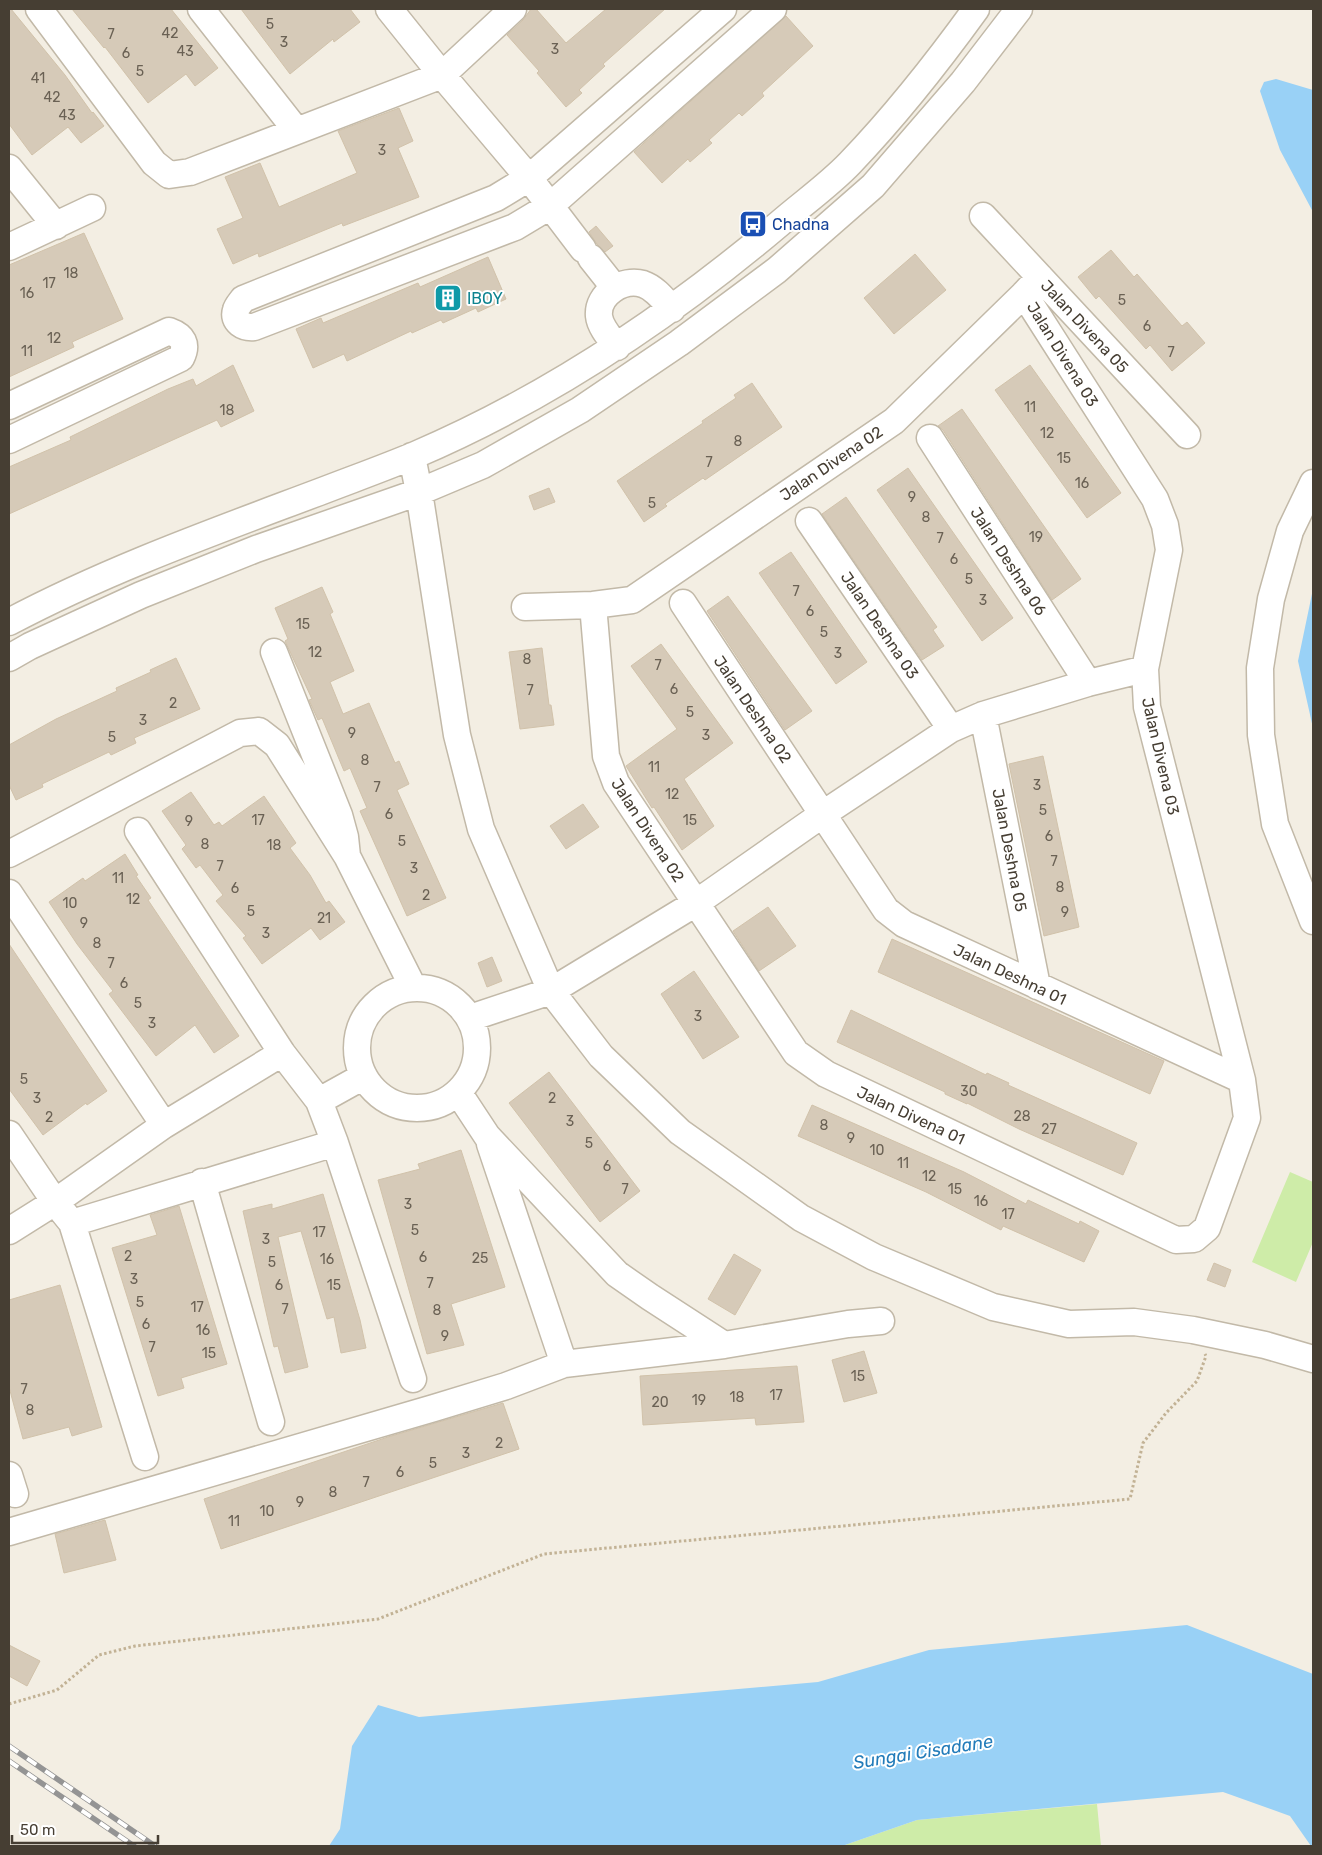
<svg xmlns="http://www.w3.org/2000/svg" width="1322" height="1855" viewBox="0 0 1322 1855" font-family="Rubik,sans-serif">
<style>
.green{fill:#ceeca8}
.water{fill:#99d1f6}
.building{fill:#d6cab8;stroke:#d1c2aa}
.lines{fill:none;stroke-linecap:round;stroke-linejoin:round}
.minor-casing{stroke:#c2b9a8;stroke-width:29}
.path{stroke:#c2b295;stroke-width:3;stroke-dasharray:2.5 2.5;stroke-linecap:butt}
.minor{stroke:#fff;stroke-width:26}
.rail-casing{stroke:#949494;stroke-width:5.5}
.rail{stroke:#fff;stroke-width:4;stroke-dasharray:11;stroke-linecap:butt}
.labels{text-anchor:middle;stroke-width:4;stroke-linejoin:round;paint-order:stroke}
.number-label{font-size:14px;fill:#6a6154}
.transit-label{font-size:16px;fill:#164399;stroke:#fff;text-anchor:start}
.culture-label{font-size:16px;fill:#0d838f;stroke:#fff;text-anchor:start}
.street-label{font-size:16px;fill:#463e33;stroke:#fff}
.water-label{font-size:18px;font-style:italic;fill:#237cba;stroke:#fff}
</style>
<rect width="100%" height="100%" fill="#f3eee3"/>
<path class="green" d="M1290 1172 1313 1182V1242L1296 1282 1252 1262Z
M1097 1804 1101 1846H842L917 1820Z"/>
<path class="water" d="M1276 79 1313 90V212L1280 150 1260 91 1264 82Z
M1313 589V728L1298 661Z
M1187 1625 1313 1674V1846H1311L1290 1816 1223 1792 917 1820 842 1846H329L340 1829 352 1746 378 1705 419 1717 818 1682 929 1650Z"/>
<path class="building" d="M9 9H11L65 75 92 113 93 112 104 126 81 143 68 127 32 155 9 124Z
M72 9H171L218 68 195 86 186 74 148 103 105 47 104 48Z
M241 9H350L360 22 334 42 333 39 290 74Z
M531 9H536L566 43 606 9H665L603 64 605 66 579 90 582 93 566 107 537 73 539 71 507 35 523 20Z
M786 16 813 46 762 93 764 96 742 116 739 113 709 140 712 143 690 162 688 159 662 183 634 152Z
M399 108 413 141 398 148 419 197 343 226 342 223 259 257 258 253 233 264 217 229 243 218 225 177 260 163 279 207 357 173 338 131Z
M596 226 613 246 605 252 597 244 589 232Z
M84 233 123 319 72 342 74 347 9 377V265Z
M1111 250 1134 277 1137 274 1182 326 1187 322 1205 343 1172 371 1150 345 1146 349 1099 296 1096 299 1078 277Z
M915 254 946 290 894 334 864 298Z
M488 257 506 299 478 312 476 308 443 323 441 320 412 333 411 331 347 361 344 354 313 368 296 329 321 318 323 323 418 283 420 287Z
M233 365 254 411 221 427 217 420 9 514V467L71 440 70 437 168 389 193 379 196 386Z
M1030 365 1121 493 1087 518 995 390Z
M752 383 782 427 705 480 703 478 665 504 667 506 644 522 617 481 703 423 702 421 736 398 734 395Z
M962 409 1081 579 1052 600 943 430 938 426Z
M908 468 1013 618 982 641 877 490Z
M549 488 555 502 534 510 529 496Z
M846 497 937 627 933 630 944 646 922 660 822 514Z
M791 552 867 662 836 684 759 573Z
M322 587 333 612 330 614 354 671 330 682 343 714 369 703 395 763 399 761 409 784 397 790 446 898 407 916 360 811 367 808 350 768 344 771 322 718 318 720 309 700 312 699 285 641 288 639 275 608Z
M728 596 812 711 785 730 707 611Z
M661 644 733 743 684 779 714 826 682 850 654 807 652 808 626 766 677 729 631 666Z
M542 648 549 705H551L554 725 520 729 509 652Z
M176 658 200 709 134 738 136 743 111 755 109 752 42 784 43 787 16 800 9 785V745L56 719 117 691 116 688 151 672 150 670Z
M1043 756 1079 927 1044 936 1009 764Z
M191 792 214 825 219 822 222 826 264 796 296 843 290 848 310 875 326 903 329 901 345 922 320 940 311 928 262 964 243 938 246 936 216 901 223 895 200 865 196 868 182 849 186 845 162 811Z
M583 804 599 827 566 849 550 826Z
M125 854 138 875 136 876 151 898 148 900 239 1036 214 1053 195 1025 156 1056 109 994 113 991 77 944 49 902 83 878 85 881Z
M768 907 796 946 759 971 733 931Z
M892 939 1164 1061 1150 1094 878 972Z
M9 944 107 1091 87 1105 86 1103 43 1135 9 1089Z
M492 957 502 981 487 987 478 963Z
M694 971 739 1037 703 1059 661 994Z
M851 1010 986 1075 987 1073 1009 1083 1008 1085 1137 1143 1123 1175 1019 1129 967 1103V1104L945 1094V1092L837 1042Z
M549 1072 640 1191 600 1222 509 1103Z
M812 1105 964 1172 1026 1204 1028 1200 1079 1224 1080 1221 1099 1231 1084 1262 1003 1226 1001 1230 926 1192 798 1136Z
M461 1150 505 1287 451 1304 464 1345 427 1354 378 1180 420 1169 418 1164Z
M323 1194 360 1320 366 1348 341 1353 334 1317 327 1319 301 1231 278 1237 308 1367 285 1373 278 1346 274 1347 243 1211 272 1204V1209Z
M179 1206 227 1364 181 1378 184 1388 158 1396 112 1248 157 1235 150 1215Z
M734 1254 761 1270 735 1315 708 1299Z
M1214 1263 1231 1270 1225 1287 1207 1280Z
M60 1285 102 1427 72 1436 69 1427 23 1439 9 1387V1300Z
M864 1351 877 1393 844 1402 832 1360Z
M797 1366 804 1422 756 1425 755 1418 643 1425 640 1376Z
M503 1403 519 1449 221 1549 204 1499 388 1437Z
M105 1520 116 1560 64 1573 55 1534Z
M9 1645 40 1661 27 1686 9 1676Z"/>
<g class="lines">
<g class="minor-casing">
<path id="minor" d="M39 9 154 163 169 175 190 172 442 75 513 9
M201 9 296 130
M389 9 442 75 529 178 583 249
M723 9 529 178 496 198 243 299C241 302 237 306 236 310 232 322 244 328 254 327L515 227 550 206 773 9
M9 168 56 226
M983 216 1187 435
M9 247 92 208
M591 258 614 287
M617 347C611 339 600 327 599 316 597 294 623 278 643 284 655 288 664 300 672 309
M9 406 169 331C183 336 188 344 181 358L9 440
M930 438 1088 683
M412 456 419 492 457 735 481 829 551 991 601 1056 680 1132 801 1218 874 1257 993 1307 1069 1324 1134 1322 1193 1330 1265 1345 1313 1359
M1313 483 1290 531 1271 599 1260 668 1261 735 1275 824 1313 921
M809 521 951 729
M683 603 886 910 904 924 1242 1080
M593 605 606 756 616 783 796 1053 826 1074 1176 1240 1194 1239 1207 1228 1247 1118 1242 1080 1147 707 1145 669 1169 550 1165 525 1155 499 1024 294
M525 607 593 605 632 600 894 421 1024 294 1040 277
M9 622C109 569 216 531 322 491 353 479 384 468 415 455 548 398 669 317 779 224 802 204 829 185 850 163 896 115 937 63 976 9
M274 652 339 815 345 837 347 856 413 987
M9 658 30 646 141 595 256 549 419 492 483 465 580 410 679 343 777 270 873 186 963 82 1019 9
M983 715 1037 986
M138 831 282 1053 319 1101 335 1143 413 1379
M9 854 240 733 259 731 277 745 347 856
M9 893 164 1125
M357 1048a60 60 0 1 1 120 0a60 60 0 1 1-120 0Z
M470 1018 551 991 696 903 823 814 951 729 983 715 1088 683 1145 669
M458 1092 487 1136 617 1274 650 1297 724 1345
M319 1101 364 1076
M9 1134 55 1202 72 1223 335 1143
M490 1144 564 1364
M202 1182 271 1422
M72 1223 145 1457
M9 1231 55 1202 164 1125 282 1053
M9 1475 15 1494
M9 1532 434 1408 506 1386 564 1364 724 1345 848 1324 881 1321"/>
</g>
<path class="path" d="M9 1704 57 1690 99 1655 135 1646 378 1619 544 1554 1130 1499 1143 1443 1166 1413 1197 1381 1206 1356 1205 1354"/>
<use href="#minor" class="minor"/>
<g class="rail-casing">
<path id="rail" d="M9 1746 155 1846
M9 1761 134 1846"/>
</g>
<use href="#rail" class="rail"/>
</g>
<defs>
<g id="bus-square" transform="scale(1.4375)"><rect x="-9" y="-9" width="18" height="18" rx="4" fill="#1a4fb4" stroke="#fff"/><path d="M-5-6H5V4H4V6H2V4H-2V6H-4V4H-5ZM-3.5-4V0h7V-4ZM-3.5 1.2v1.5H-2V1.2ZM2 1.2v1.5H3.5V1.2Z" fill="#fff"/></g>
<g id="building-square" transform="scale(1.4375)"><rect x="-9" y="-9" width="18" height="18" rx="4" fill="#0f9aa8" stroke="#fff"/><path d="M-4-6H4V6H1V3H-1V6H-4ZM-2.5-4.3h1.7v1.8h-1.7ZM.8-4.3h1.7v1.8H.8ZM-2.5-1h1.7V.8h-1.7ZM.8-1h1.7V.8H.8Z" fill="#fff"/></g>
</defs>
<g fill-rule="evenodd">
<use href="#bus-square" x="753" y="224"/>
<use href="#building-square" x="448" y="298"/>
</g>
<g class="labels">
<g class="number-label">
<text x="270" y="29">5</text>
<text x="170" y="38">42</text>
<text x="111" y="39">7</text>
<text x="284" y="47">3</text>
<text x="555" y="54">3</text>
<text x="185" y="56">43</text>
<text x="126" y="58">6</text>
<text x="140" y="76">5</text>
<text x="38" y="83">41</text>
<text x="52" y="102">42</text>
<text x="67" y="120">43</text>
<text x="382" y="155">3</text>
<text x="71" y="278">18</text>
<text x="49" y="288">17</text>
<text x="27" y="298">16</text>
<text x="1122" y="305">5</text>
<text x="1147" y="331">6</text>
<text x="54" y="343">12</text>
<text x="27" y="356">11</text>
<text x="1171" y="357">7</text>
<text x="1030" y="412">11</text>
<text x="227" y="415">18</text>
<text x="1047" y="438">12</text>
<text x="738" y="446">8</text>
<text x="1064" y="463">15</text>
<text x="709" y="467">7</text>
<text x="1082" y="488">16</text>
<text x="912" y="502">9</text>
<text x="652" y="508">5</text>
<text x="926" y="522">8</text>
<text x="1036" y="542">19</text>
<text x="940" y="543">7</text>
<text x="954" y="564">6</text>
<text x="969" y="584">5</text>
<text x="796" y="596">7</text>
<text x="983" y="605">3</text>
<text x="810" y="616">6</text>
<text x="303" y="629">15</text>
<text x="824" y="637">5</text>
<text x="315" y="657">12</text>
<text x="838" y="658">3</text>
<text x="527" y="664">8</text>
<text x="658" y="670">7</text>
<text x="674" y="694">6</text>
<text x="530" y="695">7</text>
<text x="173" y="708">2</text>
<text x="690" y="717">5</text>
<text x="143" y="725">3</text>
<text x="352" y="738">9</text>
<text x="706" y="740">3</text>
<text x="112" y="742">5</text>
<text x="365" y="765">8</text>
<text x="654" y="772">11</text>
<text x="1037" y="790">3</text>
<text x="377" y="792">7</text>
<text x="672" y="799">12</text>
<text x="1043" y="815">5</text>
<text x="389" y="819">6</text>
<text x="258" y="825">17</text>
<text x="690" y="825">15</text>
<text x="189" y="826">9</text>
<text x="1049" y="841">6</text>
<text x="402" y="846">5</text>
<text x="205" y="849">8</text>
<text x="274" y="850">18</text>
<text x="1054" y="866">7</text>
<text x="220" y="871">7</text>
<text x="414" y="873">3</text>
<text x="118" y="883">11</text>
<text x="1060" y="892">8</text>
<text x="235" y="893">6</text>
<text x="426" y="900">2</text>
<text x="133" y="904">12</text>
<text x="70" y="908">10</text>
<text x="251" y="916">5</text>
<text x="1065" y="917">9</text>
<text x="324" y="923">21</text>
<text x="84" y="928">9</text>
<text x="266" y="938">3</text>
<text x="97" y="948">8</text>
<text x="111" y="968">7</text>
<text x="124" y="988">6</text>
<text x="138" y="1008">5</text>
<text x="698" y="1021">3</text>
<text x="152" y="1028">3</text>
<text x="24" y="1084">5</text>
<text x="969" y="1096">30</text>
<text x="37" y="1103">3</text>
<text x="552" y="1103">2</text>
<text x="1022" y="1121">28</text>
<text x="49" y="1122">2</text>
<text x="570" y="1126">3</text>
<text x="824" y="1130">8</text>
<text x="1049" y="1134">27</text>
<text x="851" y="1143">9</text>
<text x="589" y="1148">5</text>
<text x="877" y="1155">10</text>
<text x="903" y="1168">11</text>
<text x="607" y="1171">6</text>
<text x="929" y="1181">12</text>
<text x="625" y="1194">7</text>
<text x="955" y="1194">15</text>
<text x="981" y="1206">16</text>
<text x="408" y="1209">3</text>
<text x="1008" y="1219">17</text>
<text x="415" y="1235">5</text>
<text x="319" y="1237">17</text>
<text x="266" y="1244">3</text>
<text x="128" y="1261">2</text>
<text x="423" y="1262">6</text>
<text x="480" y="1263">25</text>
<text x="327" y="1264">16</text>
<text x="272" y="1267">5</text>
<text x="134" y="1284">3</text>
<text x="430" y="1288">7</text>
<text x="279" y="1290">6</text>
<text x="334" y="1290">15</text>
<text x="140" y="1307">5</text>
<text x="197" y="1312">17</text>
<text x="285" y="1314">7</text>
<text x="437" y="1315">8</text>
<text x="146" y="1329">6</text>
<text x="203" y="1335">16</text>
<text x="445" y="1341">9</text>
<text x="152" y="1352">7</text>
<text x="209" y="1358">15</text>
<text x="858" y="1381">15</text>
<text x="24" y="1394">7</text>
<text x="776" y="1400">17</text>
<text x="737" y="1402">18</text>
<text x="699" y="1405">19</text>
<text x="660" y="1407">20</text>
<text x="30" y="1415">8</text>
<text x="499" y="1448">2</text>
<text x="466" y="1458">3</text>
<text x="433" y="1468">5</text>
<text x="400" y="1477">6</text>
<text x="366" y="1487">7</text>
<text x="333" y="1497">8</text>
<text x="300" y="1507">9</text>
<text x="267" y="1516">10</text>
<text x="234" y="1526">11</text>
</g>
<g class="transit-label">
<text x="772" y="230">Chadna</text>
</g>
<g class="culture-label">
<text x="467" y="304">IBOY</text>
</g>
<g class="street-label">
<text transform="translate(1085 326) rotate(47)" y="6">Jalan Divena 05</text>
<text transform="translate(1063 354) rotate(58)" y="6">Jalan Divena 03</text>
<text transform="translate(831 463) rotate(-34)" y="6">Jalan Divena 02</text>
<text transform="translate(1009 561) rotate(57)" y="6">Jalan Deshna 06</text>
<text transform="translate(880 625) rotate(56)" y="6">Jalan Deshna 03</text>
<text transform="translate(753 709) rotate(56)" y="6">Jalan Deshna 02</text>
<text transform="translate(1161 756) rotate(77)" y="6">Jalan Divena 03</text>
<text transform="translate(648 830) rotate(57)" y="6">Jalan Divena 02</text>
<text transform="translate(1010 850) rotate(79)" y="6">Jalan Deshna 05</text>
<text transform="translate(1010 974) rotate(25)" y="6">Jalan Deshna 01</text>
<text transform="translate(911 1115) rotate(25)" y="6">Jalan Divena 01</text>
</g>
<g class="water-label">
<text transform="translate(923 1752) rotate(-9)" y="6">Sungai Cisadane</text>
</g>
</g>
<rect width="1322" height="1855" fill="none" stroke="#463e33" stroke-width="20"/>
<path d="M12 1835v8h146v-8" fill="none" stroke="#463e33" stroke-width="2.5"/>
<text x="20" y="1835" font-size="15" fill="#463e33" stroke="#ffffff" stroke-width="4" paint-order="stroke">50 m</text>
</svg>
